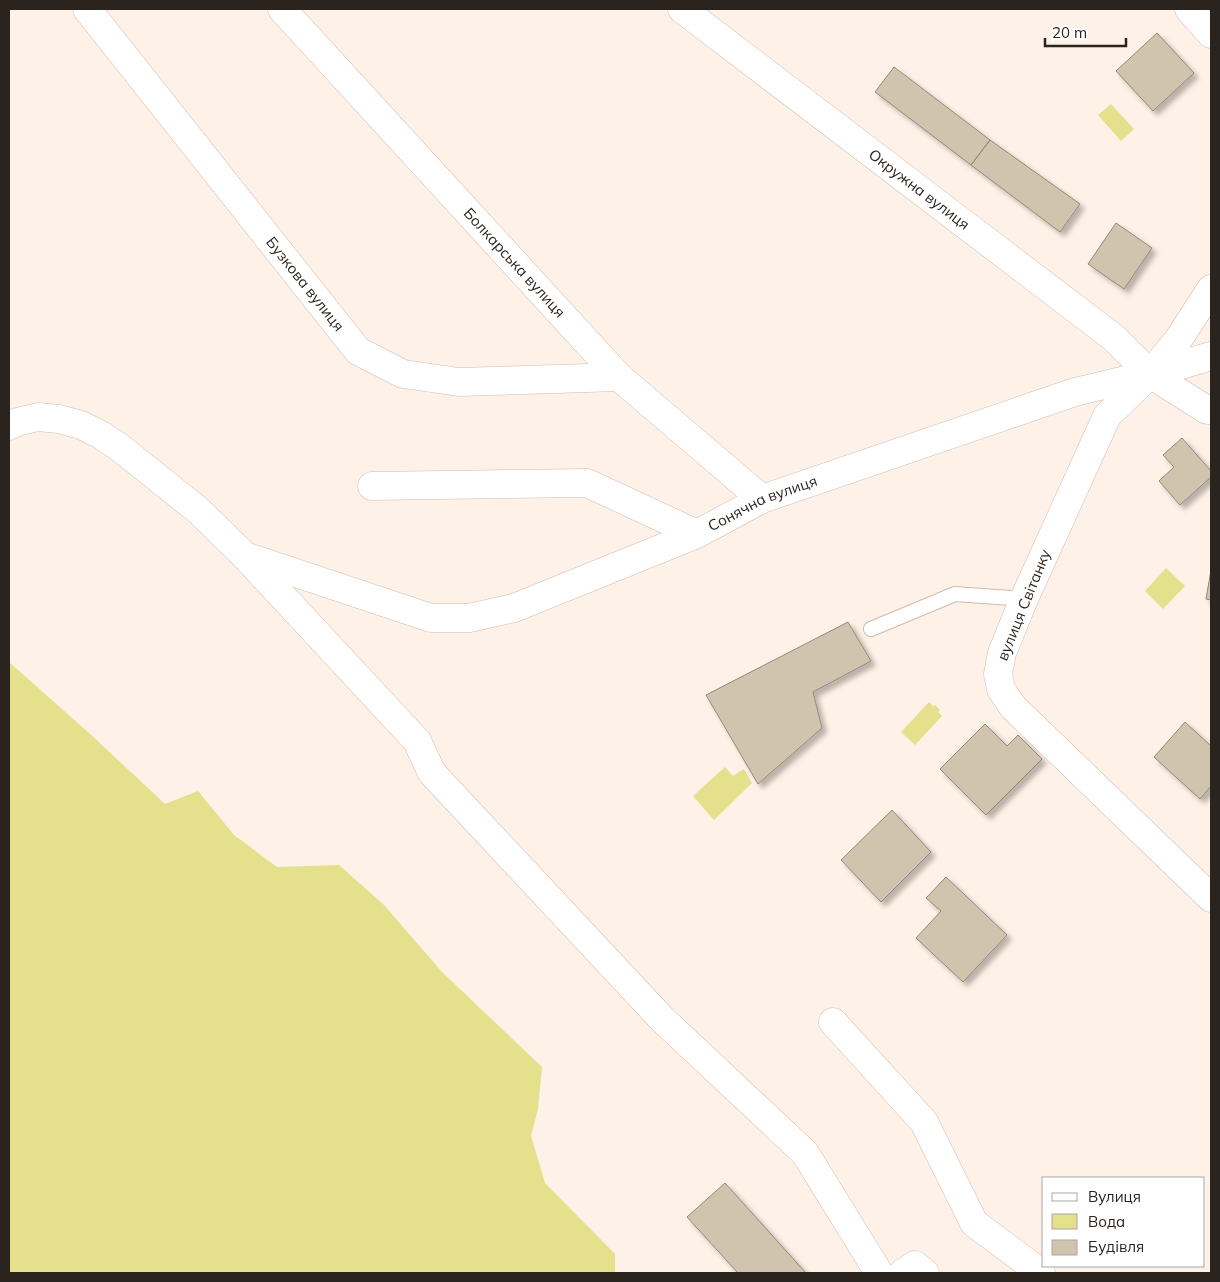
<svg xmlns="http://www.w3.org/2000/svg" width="1220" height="1282" viewBox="0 0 1220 1282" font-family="Mulish,sans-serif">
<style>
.water{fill:#e4e08b}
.building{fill:#d0c4af;stroke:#948975;filter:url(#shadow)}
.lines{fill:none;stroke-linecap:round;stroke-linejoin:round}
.service-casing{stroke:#d0bbac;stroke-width:16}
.minor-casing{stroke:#d0bbac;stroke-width:29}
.service{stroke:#fff;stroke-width:14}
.minor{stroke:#fff;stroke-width:28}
.labels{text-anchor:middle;stroke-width:5;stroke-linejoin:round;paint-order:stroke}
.street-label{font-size:15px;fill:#2b231e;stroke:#fff}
</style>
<defs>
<filter id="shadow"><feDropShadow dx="4.5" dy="4.5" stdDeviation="2.5" flood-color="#0004"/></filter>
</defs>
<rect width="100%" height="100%" fill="#fef1e7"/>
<path class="water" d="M1111 104 1134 129 1121 141 1098 115Z
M1166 568 1185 586 1163 609 1145 591Z
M9 662 89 733 165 804 198 791 234 835 277 867 339 865 384 905 442 972 542 1067 538 1109 531 1136 545 1183 615 1254V1273H9Z
M929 702 933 706 935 705 940 710 938 712 942 716 915 745 901 732Z
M725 767 733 776 744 769 752 783 714 820 693 796Z"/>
<path class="building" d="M1157 33 1194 73 1153 111 1116 71Z
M894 67 990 140 971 165 875 92Z
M990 140 1080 204 1060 232 971 165Z
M1116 223 1152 248 1124 289 1088 264Z
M1182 438 1211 471V477L1180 505 1159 481 1174 467 1163 455Z
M1211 570V600L1206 599Z
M848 622 871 661 813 692 822 728 758 784 706 695Z
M1185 722 1211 746V786L1200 799 1154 757Z
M985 724 1007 746 1018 735 1042 759 986 815 940 769Z
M892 810 931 852 881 902 841 860Z
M946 877 1007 935 963 982 916 938 941 911 926 898Z
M725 1183 806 1273H738L687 1217Z"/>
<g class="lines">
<g class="service-casing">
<path id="service" d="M871 629 955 594 1024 599"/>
</g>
<g class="minor-casing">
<g id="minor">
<path id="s1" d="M87 9 358 351 403 374 459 382 619 377"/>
<path id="s2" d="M282 9 619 377 762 499"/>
<path id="s3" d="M682 9 1114 338 1150 374 1207 410H1211"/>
<path d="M1189 9 1211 34"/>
<path d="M1211 289 1178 340 1150 374 1107 416 1024 599 1002 653 998 674 1001 689 1013 707 1211 898"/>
<path d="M9 426 17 422 38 417 59 419 81 425 101 435 119 447 199 511 245 556 431 618H469L514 608 697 534"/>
<path id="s4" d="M372 486 587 483 697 534 762 499 1075 392 1150 374 1211 356"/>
<path d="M245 556 417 741 432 773 662 1019 805 1153 879 1273"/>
<path d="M833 1022 924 1122 974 1223 1041 1273"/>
<path d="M903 1273 915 1265 925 1273"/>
</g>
</g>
<use href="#service" class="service"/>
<use href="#minor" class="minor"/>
</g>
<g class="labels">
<g class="street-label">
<text dy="5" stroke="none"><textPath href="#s3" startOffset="298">Окружна вулиця</textPath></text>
<text dy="5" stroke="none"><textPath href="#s2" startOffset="344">Болкарська вулиця</textPath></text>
<text dy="5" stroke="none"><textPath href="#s1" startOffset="351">Бузкова вулиця</textPath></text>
<text dy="5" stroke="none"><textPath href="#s4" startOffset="409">Сонячна вулиця</textPath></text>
<text transform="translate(1024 605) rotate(-68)" y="5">вулиця Світанку</text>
</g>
</g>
<rect width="1220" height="1282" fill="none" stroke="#2b231e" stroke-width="20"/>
<rect x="1042" y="1177" width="162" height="90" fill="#ffffff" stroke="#aaa7a5"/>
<rect x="1052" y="1193" width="25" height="8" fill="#ffffff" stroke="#aaa7a5"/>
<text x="1088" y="1202" font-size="15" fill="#2b231e">Вулиця</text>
<rect x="1052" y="1214" width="25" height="15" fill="#e4e08b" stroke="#aaa7a5"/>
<text x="1088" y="1227" font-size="15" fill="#2b231e">Вода</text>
<rect x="1052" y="1240" width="25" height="15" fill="#d0c4af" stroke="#aaa7a5"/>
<text x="1088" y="1252" font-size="15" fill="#2b231e">Будівля</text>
<path d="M1045 38v8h81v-8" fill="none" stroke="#2b231e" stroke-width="2.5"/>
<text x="1052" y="38" font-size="15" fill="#2b231e" stroke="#ffffff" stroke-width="4" paint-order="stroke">20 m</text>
</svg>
